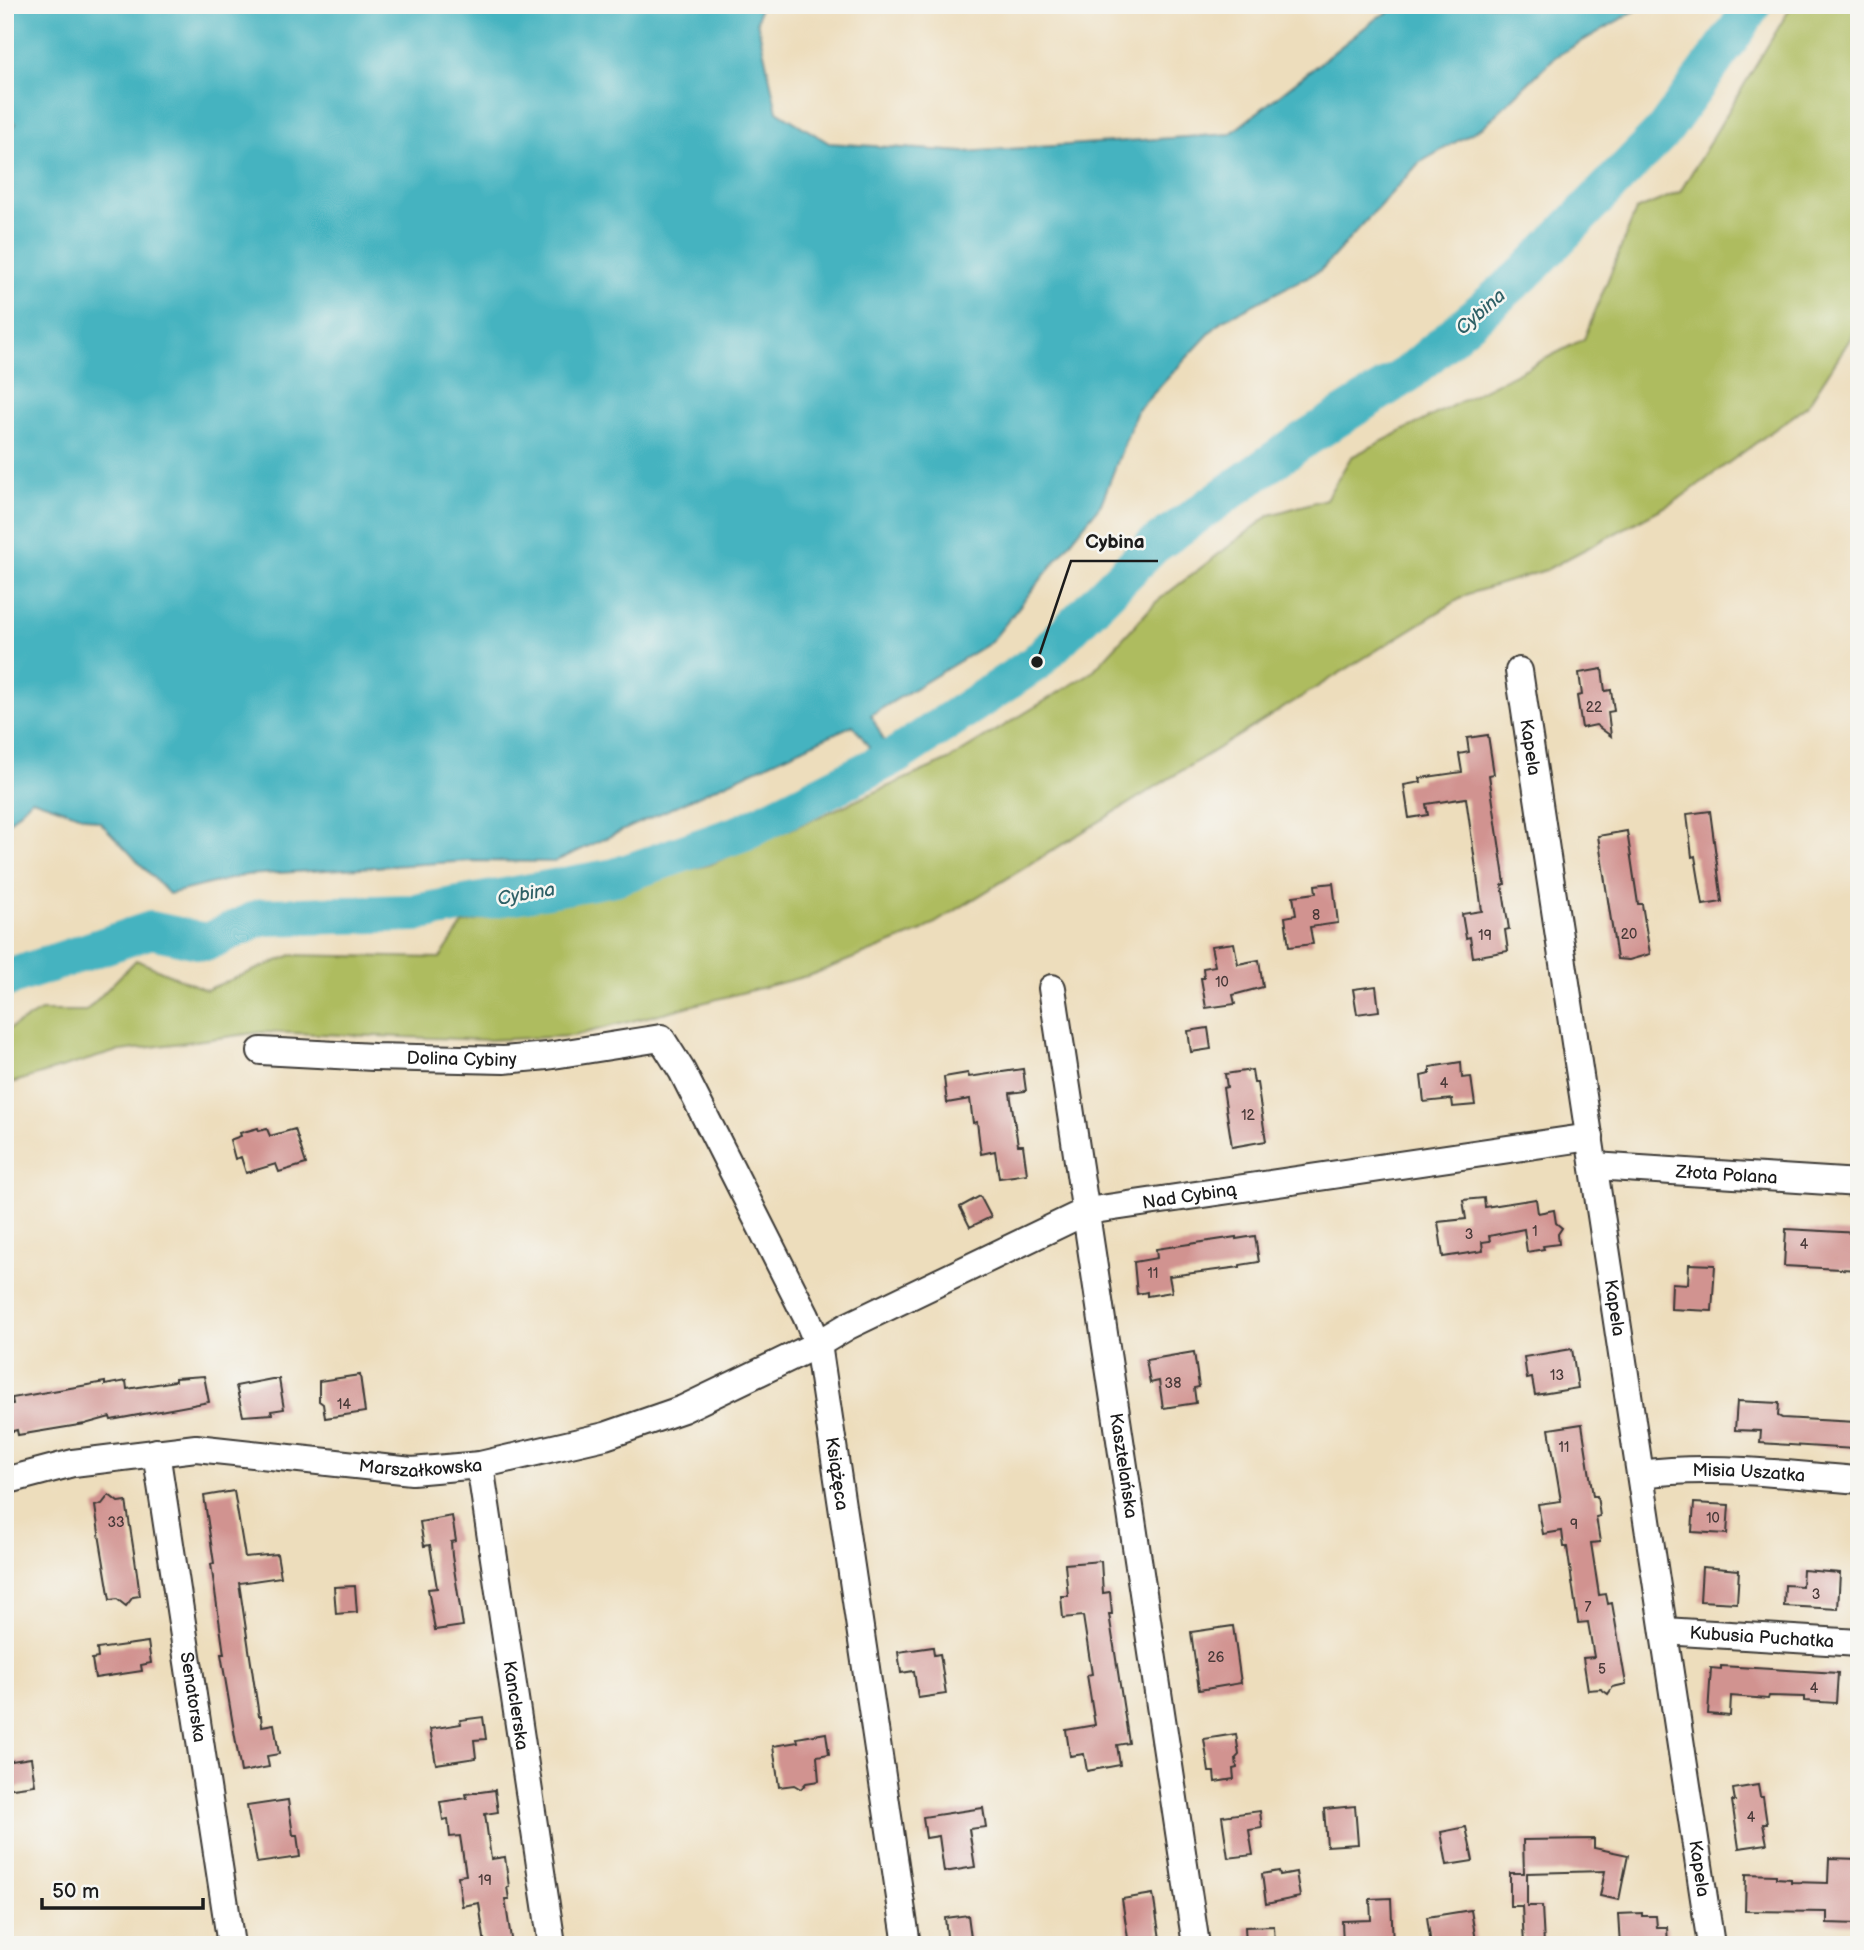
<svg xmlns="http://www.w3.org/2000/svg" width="1864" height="1950" viewBox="0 0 1864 1950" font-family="'Balsamiq Sans',sans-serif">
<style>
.green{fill:#aebc5e;stroke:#656c3d;stroke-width:2}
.water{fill:#45b3c0;stroke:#30686e;stroke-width:2}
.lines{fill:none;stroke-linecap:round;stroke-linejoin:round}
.river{stroke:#45b3c0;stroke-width:38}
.building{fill:#d19390}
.minor-casing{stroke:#3b3934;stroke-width:30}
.minor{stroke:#fff;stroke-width:26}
.labels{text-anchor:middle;stroke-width:5;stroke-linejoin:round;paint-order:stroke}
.number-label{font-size:14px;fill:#493a39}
.street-label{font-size:18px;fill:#1c1c1c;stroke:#f6f6f2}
.water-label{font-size:19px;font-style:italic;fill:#2e6066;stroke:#f6f6f2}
.leader{fill:none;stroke:#1c1c1c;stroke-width:2.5}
.callout-dot{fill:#1c1c1c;stroke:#f6f6f2;stroke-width:2.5}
.callout-label{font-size:19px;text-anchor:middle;font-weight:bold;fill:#1c1c1c;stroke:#f6f6f2;stroke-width:5;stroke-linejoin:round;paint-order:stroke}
</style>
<rect width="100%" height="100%" fill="#f6f6f2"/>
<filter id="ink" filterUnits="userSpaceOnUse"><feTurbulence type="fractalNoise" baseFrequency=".0143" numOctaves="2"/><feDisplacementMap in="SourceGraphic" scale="14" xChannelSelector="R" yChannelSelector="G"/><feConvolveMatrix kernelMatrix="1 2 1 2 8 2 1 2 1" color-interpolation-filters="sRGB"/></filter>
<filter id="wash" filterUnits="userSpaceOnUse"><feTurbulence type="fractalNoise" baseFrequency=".00686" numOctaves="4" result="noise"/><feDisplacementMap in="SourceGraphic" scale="28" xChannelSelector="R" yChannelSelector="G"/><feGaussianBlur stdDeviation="1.57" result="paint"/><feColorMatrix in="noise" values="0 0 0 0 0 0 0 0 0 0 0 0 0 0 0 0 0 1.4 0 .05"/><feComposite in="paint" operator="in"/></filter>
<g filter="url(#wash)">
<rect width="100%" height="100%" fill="#edddbc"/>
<path class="green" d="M1792 5H1859V317L1850 339 1807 406 1676 501 1546 570 1468 594 922 931 811 975 573 1036 488 1040 262 1032 114 1052 5 1085V1031L41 1011H86L136 960 206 990 292 955 440 958 463 924 709 865 948 760 1092 672 1156 602 1270 515 1326 499 1351 457 1584 339 1636 210 1680 192Z"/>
<path class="water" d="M5 5H760L757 21 777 111 829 143 964 152 1230 134 1378 17 1404 5H1645L1555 57 1484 126 1419 163 1321 270 1221 321 1137 411 1101 504 991 642 871 715 885 743 872 751 853 725 554 862 471 861 246 875 169 894 100 822 32 799 5 826V128H12L16 124 5 117Z"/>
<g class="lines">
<path class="river" d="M5 979 151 930 207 942 262 917 415 913 615 877 744 832 897 755 1037 662 1153 546 1297 444 1408 374 1527 271 1665 129 1738 28 1752 5"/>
</g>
<g id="blocks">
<path class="building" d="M1602 669 1605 691 1611 690 1614 711 1608 712 1611 736 1596 725 1582 728 1577 696 1582 695 1579 673Z
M1488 735 1494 774 1489 775 1505 884 1502 885 1509 929 1505 930 1508 951 1473 957 1470 937 1466 938 1462 914 1482 911 1466 798 1426 804 1428 815 1409 818 1404 785 1421 782 1420 778 1462 772 1459 754 1469 752 1467 738Z
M1710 811 1722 902 1703 905 1695 856 1692 857 1687 814Z
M1627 831 1638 904H1642L1650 954 1629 960 1617 959 1598 836Z
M1333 883 1338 923 1310 927 1313 944 1289 947 1285 917 1296 915 1293 896 1316 893 1315 885Z
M1234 943 1238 964 1259 960 1263 987 1233 995 1235 1004 1206 1008 1201 978H1204L1203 968 1215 966 1211 946Z
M1376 986 1379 1011 1357 1014 1353 989Z
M1208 1028 1211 1049 1191 1052 1188 1031Z
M1461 1062 1462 1078 1471 1077 1475 1105 1453 1107 1452 1099 1424 1102 1421 1076 1430 1074V1067Z
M1023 1069 1026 1091 1010 1093 1018 1145H1023L1027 1174 999 1178 995 1151 981 1154 977 1122 973 1123 970 1099 947 1103 944 1077 968 1073 969 1077Z
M1252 1070 1254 1083H1257L1266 1141 1232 1147 1223 1088 1227 1087 1225 1074Z
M258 1128 259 1131 267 1129 270 1136 295 1129 306 1164 279 1172 276 1164 246 1173 241 1157 235 1159 230 1140 241 1136 240 1133Z
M980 1196 991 1217 970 1227 960 1207Z
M1484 1198 1485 1207 1536 1199 1538 1213 1554 1210 1556 1223 1562 1228 1558 1234 1559 1244 1543 1246 1544 1249 1527 1252 1524 1229 1489 1236 1490 1241 1482 1242 1483 1251 1443 1257 1438 1222 1466 1219 1463 1200Z
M1786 1229 1859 1233V1270L1784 1266Z
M1255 1236 1259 1262 1240 1265V1267L1169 1276 1172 1292 1147 1296V1292L1137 1294 1134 1262 1157 1258 1156 1249 1236 1237V1239Z
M1689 1264 1715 1265 1712 1311 1671 1309 1672 1283 1688 1284Z
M1572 1349 1578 1388 1535 1395 1532 1378 1527 1379 1524 1357Z
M1194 1352 1199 1387 1194 1388 1196 1403 1163 1408 1159 1381 1150 1383 1146 1360Z
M360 1375 365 1412 325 1418 323 1404 319 1401V1381Z
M204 1376 209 1402 111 1420 110 1417 85 1424 18 1435 17 1430 5 1433V1405L13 1404 12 1398 105 1382V1385L126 1381 127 1389 175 1381V1378Z
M272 1379H279L284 1409 271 1411 272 1414 243 1416 236 1386Z
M1737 1401 1779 1403 1778 1416 1782 1418 1856 1422 1854 1449 1760 1443 1761 1431 1735 1430Z
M1582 1424 1593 1496H1597L1600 1516 1596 1517 1600 1542 1591 1543 1599 1595 1606 1594 1608 1604 1612 1603 1626 1684 1613 1687 1608 1694 1601 1689 1588 1690 1583 1658 1594 1657 1588 1622 1578 1623 1567 1547H1564L1562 1531 1543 1534 1538 1504 1561 1501 1549 1429Z
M234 1491 245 1557 277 1554 281 1577 239 1583 259 1716H261L262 1726 274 1724 279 1754 267 1756 269 1767 241 1772 221 1654H224L211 1564 214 1563 204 1496Z
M109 1495 118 1502 126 1501 135 1559 140 1596 133 1597 126 1606 117 1599 110 1600 100 1540 95 1506 102 1504Z
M1694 1503 1729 1505 1727 1534 1692 1532Z
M452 1516 456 1541 451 1542 452 1556 463 1626 435 1630 428 1589 437 1588 430 1545 424 1546 420 1522Z
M1101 1561 1103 1593 1110 1592 1112 1614H1109L1129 1743 1117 1745 1120 1765 1087 1771 1084 1754 1070 1756 1066 1730 1095 1725 1087 1675 1092 1674 1083 1616 1063 1618 1061 1596H1068L1065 1564Z
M1702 1567 1739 1570 1737 1603 1700 1601Z
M1803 1570 1840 1573 1838 1609 1784 1606 1785 1585 1802 1586Z
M355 1586 357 1612 336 1614 334 1587Z
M1233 1626 1241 1683 1199 1690 1191 1632Z
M148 1642 151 1663 141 1665 142 1671 95 1678 92 1659 98 1658 97 1649Z
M933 1647 934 1655 940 1654 946 1694 918 1698 914 1671 901 1673 898 1652Z
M1721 1666 1838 1673 1836 1703 1804 1701V1697L1769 1696 1768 1699 1731 1696 1730 1716 1708 1714 1711 1668 1721 1669Z
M483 1717 486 1739 474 1740 476 1758 436 1764 430 1729 461 1724 460 1720Z
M826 1733 829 1754 817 1756 819 1781 806 1783 801 1789 794 1785 779 1787 773 1746 798 1742 797 1738Z
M1236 1734 1239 1755 1236 1758 1237 1768 1233 1769 1234 1779 1215 1782 1214 1772H1209L1204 1739Z
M31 1758 35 1785 5 1789V1762Z
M1758 1785 1760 1797H1763L1767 1824H1763L1767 1844 1739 1848 1732 1801H1735L1733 1789Z
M495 1790 498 1812 485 1814 491 1859 505 1857 509 1887H507L509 1899H505L512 1945H485L479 1903 462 1906 458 1876 466 1875 460 1836 450 1837 448 1819 443 1820 440 1802 467 1798 466 1794Z
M288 1800 293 1835H297L300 1857 257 1863 247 1806Z
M1355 1806 1358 1844 1327 1846 1324 1809Z
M983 1808 986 1827 969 1829 975 1867 944 1872 939 1836 926 1838 923 1817Z
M1260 1811 1262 1828 1249 1830 1253 1855 1228 1858 1222 1816Z
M1466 1827 1473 1861 1447 1865 1441 1832Z
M1594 1839V1848L1628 1855 1619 1900 1600 1896 1605 1871 1527 1873V1906H1542L1544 1945H1524L1522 1906H1510V1873H1524L1523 1840Z
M1829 1858 1859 1859 1858 1924 1827 1923V1912L1745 1911 1746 1874 1776 1875V1878L1791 1879V1882L1828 1883Z
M1279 1871 1280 1875 1296 1872 1300 1897 1266 1904 1262 1874Z
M1153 1894 1161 1945H1129L1122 1899Z
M1391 1898 1393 1945H1343L1342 1921 1371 1920 1370 1899Z
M1471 1910 1476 1941 1468 1942V1945H1431L1427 1917Z
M1642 1913V1916H1656L1657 1927H1667L1668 1945H1620L1618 1914Z
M968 1915 972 1945H948L945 1918Z
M1274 1926 1275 1945H1246L1245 1927Z"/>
</g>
</g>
<g filter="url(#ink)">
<use href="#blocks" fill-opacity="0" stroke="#3b3934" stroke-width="2"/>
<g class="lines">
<g class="minor-casing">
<g id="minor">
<path id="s1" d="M1519 671 1711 1945"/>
<path id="s2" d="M1052 988 1196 1945"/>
<path id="s3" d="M261 1051 374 1057 504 1060 547 1056 661 1038 682 1071 806 1316 818 1344 907 1945"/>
<path id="s4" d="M1594 1166 1859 1183"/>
<path id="s5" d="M156 1452 231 1945"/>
<path id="s6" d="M480 1465 552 1945"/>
<path id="s7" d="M1641 1474C1713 1464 1787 1475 1859 1480"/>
<path id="s8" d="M5 1481 73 1463 196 1448 412 1471 480 1465 605 1436 683 1409 818 1344 848 1326 1087 1211 1590 1137"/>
<path id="s9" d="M1664 1631 1859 1643"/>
</g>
</g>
<use href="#minor" class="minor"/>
</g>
</g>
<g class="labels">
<g class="number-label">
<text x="1594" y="712">22</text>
<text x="1316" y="920">8</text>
<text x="1629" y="939">20</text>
<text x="1485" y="940">19</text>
<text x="1222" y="987">10</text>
<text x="1444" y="1088">4</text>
<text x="1248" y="1120">12</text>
<text x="1535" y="1236">1</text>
<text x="1469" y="1239">3</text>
<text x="1804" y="1249">4</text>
<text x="1153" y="1278">11</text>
<text x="1557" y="1380">13</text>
<text x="1173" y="1388">38</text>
<text x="344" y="1409">14</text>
<text x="1564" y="1452">11</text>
<text x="1713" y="1523">10</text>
<text x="116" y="1527">33</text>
<text x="1574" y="1529">9</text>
<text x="1816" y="1599">3</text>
<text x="1588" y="1612">7</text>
<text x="1216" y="1662">26</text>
<text x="1602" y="1674">5</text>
<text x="1814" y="1693">4</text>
<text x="1751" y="1822">4</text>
<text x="485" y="1885">19</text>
</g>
<g class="street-label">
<text dy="6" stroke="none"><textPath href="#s1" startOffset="77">Kapela</textPath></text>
<text dy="6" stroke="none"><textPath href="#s3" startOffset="201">Dolina Cybiny</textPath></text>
<text dy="6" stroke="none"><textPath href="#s4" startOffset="133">Złota Polana</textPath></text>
<text dy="6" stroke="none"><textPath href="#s8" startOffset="1244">Nad Cybiną</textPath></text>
<text dy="6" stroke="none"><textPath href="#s1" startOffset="644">Kapela</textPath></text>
<text dy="6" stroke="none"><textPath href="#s8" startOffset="420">Marszałkowska</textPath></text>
<text dy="6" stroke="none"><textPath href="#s2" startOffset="483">Kasztelańska</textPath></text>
<text dy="6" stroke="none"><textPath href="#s7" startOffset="108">Misia Uszatka</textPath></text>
<text dy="6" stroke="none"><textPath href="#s3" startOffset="877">Książęca</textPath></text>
<text dy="6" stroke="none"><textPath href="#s9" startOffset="98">Kubusia Puchatka</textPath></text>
<text dy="6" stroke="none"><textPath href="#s5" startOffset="248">Senatorska</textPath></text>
<text dy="6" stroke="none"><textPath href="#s6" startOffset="243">Kanclerska</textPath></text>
<text dy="6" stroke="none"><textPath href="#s1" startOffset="1211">Kapela</textPath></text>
</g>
<g class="water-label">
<text transform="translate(1480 311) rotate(-41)" y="7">Cybina</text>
<text transform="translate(526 893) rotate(-10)" y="7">Cybina</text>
</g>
</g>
<path class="leader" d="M1037 662L1071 561H1158"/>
<circle class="callout-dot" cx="1037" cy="662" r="7"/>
<g class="callout-label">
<text x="1115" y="548">Cybina</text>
</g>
<rect width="1864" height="1950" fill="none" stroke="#f6f6f2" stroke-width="28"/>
<path d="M42 1898v10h161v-10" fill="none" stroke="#1c1c1c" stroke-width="3.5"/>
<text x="52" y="1898" font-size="21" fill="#1c1c1c" stroke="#f6f6f2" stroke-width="5" paint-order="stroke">50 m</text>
</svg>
